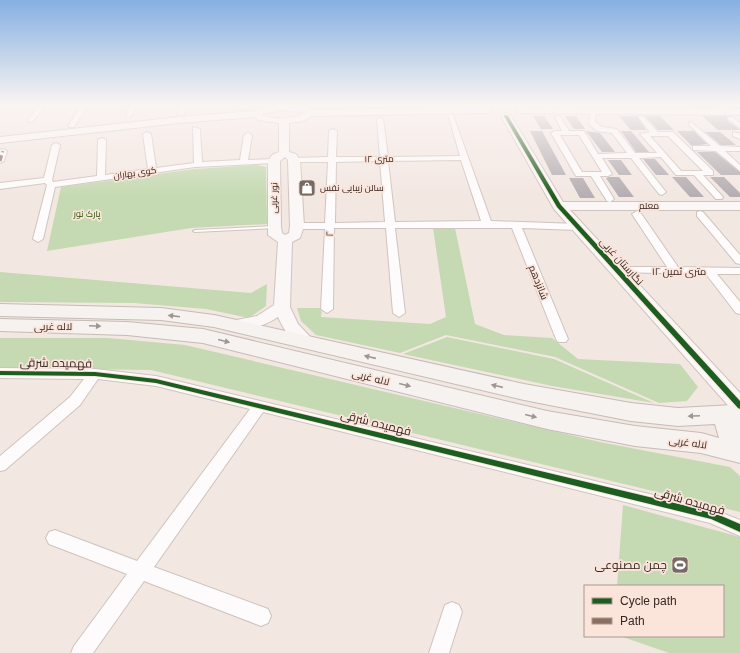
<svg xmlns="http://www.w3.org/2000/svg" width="740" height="653" viewBox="0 0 740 653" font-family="Arial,Cairo,sans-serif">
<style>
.green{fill:#c5dab2}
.building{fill:#b5aeb2}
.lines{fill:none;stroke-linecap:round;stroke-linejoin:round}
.lane-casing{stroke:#cfc3be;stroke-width:2}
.street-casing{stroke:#cfc3be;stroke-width:2}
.secondary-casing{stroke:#cfc3be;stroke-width:2}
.primary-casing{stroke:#c6bbb6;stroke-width:2}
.lane{fill:#fdfbfb;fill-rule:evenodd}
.street{fill:#fdfbfb;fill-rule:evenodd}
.secondary{fill:#fbf7f6;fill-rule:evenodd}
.primary{fill:#f6f2f0;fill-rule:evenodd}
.quiet{stroke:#8d6e63;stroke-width:3;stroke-dasharray:6 3;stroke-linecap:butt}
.cycleway-casing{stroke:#fbe4da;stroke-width:2}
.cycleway{fill:#1b5e20;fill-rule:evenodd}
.oneway{fill:#9f9692}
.labels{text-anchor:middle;stroke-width:3.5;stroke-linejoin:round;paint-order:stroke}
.far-street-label{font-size:9px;fill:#342620;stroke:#fbe4da}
.far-poi-label{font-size:9px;fill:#342620;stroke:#fbe4da;text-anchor:start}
.far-park-label{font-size:9px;fill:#255302;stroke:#fbe4da}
.street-label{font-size:10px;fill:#342620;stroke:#fbe4da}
.near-street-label{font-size:12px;fill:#342620;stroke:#fbe4da}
.near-poi-label{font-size:12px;fill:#342620;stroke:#fbe4da;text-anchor:end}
</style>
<rect width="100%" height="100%" fill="#f3e7e2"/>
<path class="green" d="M257 165 266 167 267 224 191 228 47 251 61 187 195 169Z
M433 228H455L475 324 504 335 552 338 578 359 680 364 698 387 687 401 659 403 555 357 446 335 400 353 316 335 301 321 297 308H322L321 317 430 324 446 317Z
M0 272 251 293 267 284 266 306 249 318 206 309 134 303 0 302Z
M447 337 554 359 654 403 552 386 403 354Z
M0 338H108L185 345 600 442 730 467 740 476V512L151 370 0 368Z
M623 505 740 537V653H669L620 636H723V586H617Z"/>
<path class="building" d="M688 104H714L718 107H692Z
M533 116H544L553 129H541Z
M565 116H576L585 129H574Z
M619 116H638L646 130H631Z
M645 116H660L674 130H658Z
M702 116H727V120L740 130H718Z
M530 131H542L566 175H552Z
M586 131 600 133 615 152H602Z
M621 131H631L649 152H636Z
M677 131H694L707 144 692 146Z
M705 132H720L736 145H721Z
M697 152H715L740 172V175H721Z
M643 159H655L669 175H656Z
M608 160H621L632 175H619Z
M609 177H619L634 197H619L606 178Z
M672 177H686L704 197H690Z
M710 177H724L740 193V197H730Z
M569 178H583L595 198H580Z"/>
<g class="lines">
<g class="lane-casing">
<path id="lane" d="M274 226 276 227V228L195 232 193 231 195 230Z"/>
</g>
<g class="street-casing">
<path id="street" d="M40 104H47L32 122H28V120Z
M82 104H89L74 127H70L68 126Z
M131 104H137L132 115 129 117 126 115Z
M181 104H187L184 114 181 116 178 114Z
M478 104H488L492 107 489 109Z
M541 104H548L555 111 550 112Z
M572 104H582L564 112 559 111Z
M715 104H723L734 112 729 113Z
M593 109 596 111 595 122 602 127 617 129 635 153H657L640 134 650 132 639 118V116H643L658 132H673L713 171V175H703L723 197 722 199H716L694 175H676L661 157 639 158 666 192 662 195 659 194 631 158H602L612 174 608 176H600L614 199 610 202 607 201 591 176H576L551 133 555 131H562L555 117 560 116 569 131H584L598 154 627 153 612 133 597 131 589 124 590 111ZM560 135H579L602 172H582ZM650 136H668L703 171H681Z
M448 114 453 115 491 221 578 224 583 227 578 230 522 228 568 339 566 342H558L556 339 512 228H395L405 313 399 317 393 313 386 228H334L333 309 327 313 321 309 325 229H297L292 226 297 223H325L328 162H294L290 160 294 158 328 157 329 131 333 129 337 131 336 157H380L377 119 380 117 383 119 388 157 460 156ZM461 160 481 221 395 222 388 161ZM380 161 385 222 335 223 336 162Z
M728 117H732L740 123V128L728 119Z
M691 122 720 146 740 147V151H725L740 165V171L716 151 693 150V146H711L689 125V123Z
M193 127 200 129 202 162 240 160 244 135 248 133 252 135 248 160 274 159 278 161 274 163 195 167 55 187 43 239 38 242 33 239 47 185 45 183 0 189V183L44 178 52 145 56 143 60 145 52 180 53 182 97 176 98 140 102 138 106 140 105 175 148 169 143 134 147 132 151 134 156 168 194 163Z
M733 132 740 134V139L733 136Z
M3 149 7 151 4 161 0 163V150Z
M637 211 640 212 678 267 740 268V274H717L740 302V314L736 313 706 274 613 272 612 270 613 268 617 267H667L632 214Z
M700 211 703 212 740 255V264L736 263 697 216V212Z
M0 368 95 369 156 376 712 509 740 520V536L710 523 263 412 154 567 268 609 271 616 268 623 261 626 144 581 93 653H71L74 646 127 574 49 544 46 538 49 532 55 530 137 561 250 409 156 386 98 379 80 405 5 470 0 471V456L70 397 84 379 0 378Z
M452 602 459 605 462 612 449 653H429L445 605Z"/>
</g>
<g class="secondary-casing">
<path id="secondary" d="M281 104 306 106 312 110 487 107 492 110 487 113 312 116 303 121 289 123V152L296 154 300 160 304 226 300 238 292 242 290 307 298 324 316 343 313 347C296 352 284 330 278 317 266 325 246 333 231 329L229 325 231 321 257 316 274 305 278 242 268 235V161L272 155 279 152V123L258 120 255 117 179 123 0 143V137L179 117 254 111 257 109ZM283 110 303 112 304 113C294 119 272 121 262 114ZM285 157 288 160 290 226 289 233 285 235 282 233 281 227 280 161Z
M520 108 740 109V115L517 113V109Z
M506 113 511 116 563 202H740V210H570L740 393V413L733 411 554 209 501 116Z"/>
</g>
<g class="primary-casing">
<path id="primary" d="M0 304 161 308 214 315 524 384 631 403 678 408 733 405 740 403V463L701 453 635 446 547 429 203 343 127 335 0 331V319L127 322 203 329 547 411 635 426 701 433 719 438 715 424 678 426 631 421 524 400 214 327 161 320 0 316Z"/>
</g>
<use href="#lane" class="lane"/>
<use href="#street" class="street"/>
<use href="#secondary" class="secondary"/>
<use href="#primary" class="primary"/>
<path class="quiet" d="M0 161 3 151"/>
<g class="cycleway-casing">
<path id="cycleway" d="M505 115 508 116 561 205 740 401V409L738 408 557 207 504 116Z
M0 371 95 372 156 379 712 512 740 524V532L711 519 156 383 95 376 0 375Z"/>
</g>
<use href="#cycleway" class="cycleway"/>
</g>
<defs><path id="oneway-solid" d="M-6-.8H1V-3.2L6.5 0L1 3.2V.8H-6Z"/></defs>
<g class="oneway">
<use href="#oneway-solid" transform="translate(174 316) rotate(-173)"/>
<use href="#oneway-solid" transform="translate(95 326) rotate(3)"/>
<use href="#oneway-solid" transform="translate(224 341) rotate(14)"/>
<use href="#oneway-solid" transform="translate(370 357) rotate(-167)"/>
<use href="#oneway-solid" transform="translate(405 385) rotate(14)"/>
<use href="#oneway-solid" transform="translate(497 386) rotate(-167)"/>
<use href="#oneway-solid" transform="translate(531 416) rotate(14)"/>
<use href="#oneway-solid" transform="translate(694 416) rotate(177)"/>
</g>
<linearGradient id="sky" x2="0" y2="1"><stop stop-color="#85b0e2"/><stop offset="0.53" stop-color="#faf4f2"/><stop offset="1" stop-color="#faf4f2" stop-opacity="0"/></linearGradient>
<rect width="740" height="196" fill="url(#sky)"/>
<defs>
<g id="shop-square" transform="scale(0.9)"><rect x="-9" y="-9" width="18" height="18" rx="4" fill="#776a64" stroke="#fbe4da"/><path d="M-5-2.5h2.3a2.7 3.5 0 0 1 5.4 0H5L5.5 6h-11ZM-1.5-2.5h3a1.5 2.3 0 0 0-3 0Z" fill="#fff"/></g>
<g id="stadium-square" transform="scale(0.9)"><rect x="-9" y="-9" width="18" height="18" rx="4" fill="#776a64" stroke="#fbe4da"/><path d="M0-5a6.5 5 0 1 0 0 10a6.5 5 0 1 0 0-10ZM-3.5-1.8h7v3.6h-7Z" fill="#fff"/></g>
</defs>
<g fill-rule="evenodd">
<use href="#shop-square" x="307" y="188"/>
<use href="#stadium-square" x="680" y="565"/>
</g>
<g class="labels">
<g class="far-street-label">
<text transform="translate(379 159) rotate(-1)" y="3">۱۲ متری</text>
<text transform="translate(135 173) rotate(-8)" y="3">کوی بهاران</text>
<text transform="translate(274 198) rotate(-89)" y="3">نور غربی</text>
<text x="649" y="209">معلم</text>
</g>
<g class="far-poi-label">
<text x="320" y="191">سالن زیبایی نفس</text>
</g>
<g class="far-park-label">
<text x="87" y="217">پارک نور</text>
</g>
<g class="street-label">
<text transform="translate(329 234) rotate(-88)" y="4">۲</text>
<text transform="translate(622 261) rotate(48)" y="4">نگارستان غربی</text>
<text x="679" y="275">۱۲ متری ثمین</text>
<text transform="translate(539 282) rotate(68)" y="4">شانزدهم</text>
<text x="53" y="330">لاله غربی</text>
<text transform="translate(371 377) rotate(14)" y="4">لاله غربی</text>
<text transform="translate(688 442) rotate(8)" y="4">لاله غربی</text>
</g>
<g class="near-street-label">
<text transform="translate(56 363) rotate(1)" y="4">فهمیده شرقی</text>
<text transform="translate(376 423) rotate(14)" y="4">فهمیده شرقی</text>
<text transform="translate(690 501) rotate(16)" y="4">فهمیده شرقی</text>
</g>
<g class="near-poi-label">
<text x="667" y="569">چمن مصنوعی</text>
</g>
</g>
<rect x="584" y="585" width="140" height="52" fill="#fbe4da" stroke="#ab9890"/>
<rect x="592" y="598" width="20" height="6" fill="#1b5e20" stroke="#ab9890"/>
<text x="620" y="605" font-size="12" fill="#342620">Cycle path</text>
<rect x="592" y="618" width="20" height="6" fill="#8d6e63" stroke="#ab9890"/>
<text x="620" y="625" font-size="12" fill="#342620">Path</text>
</svg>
